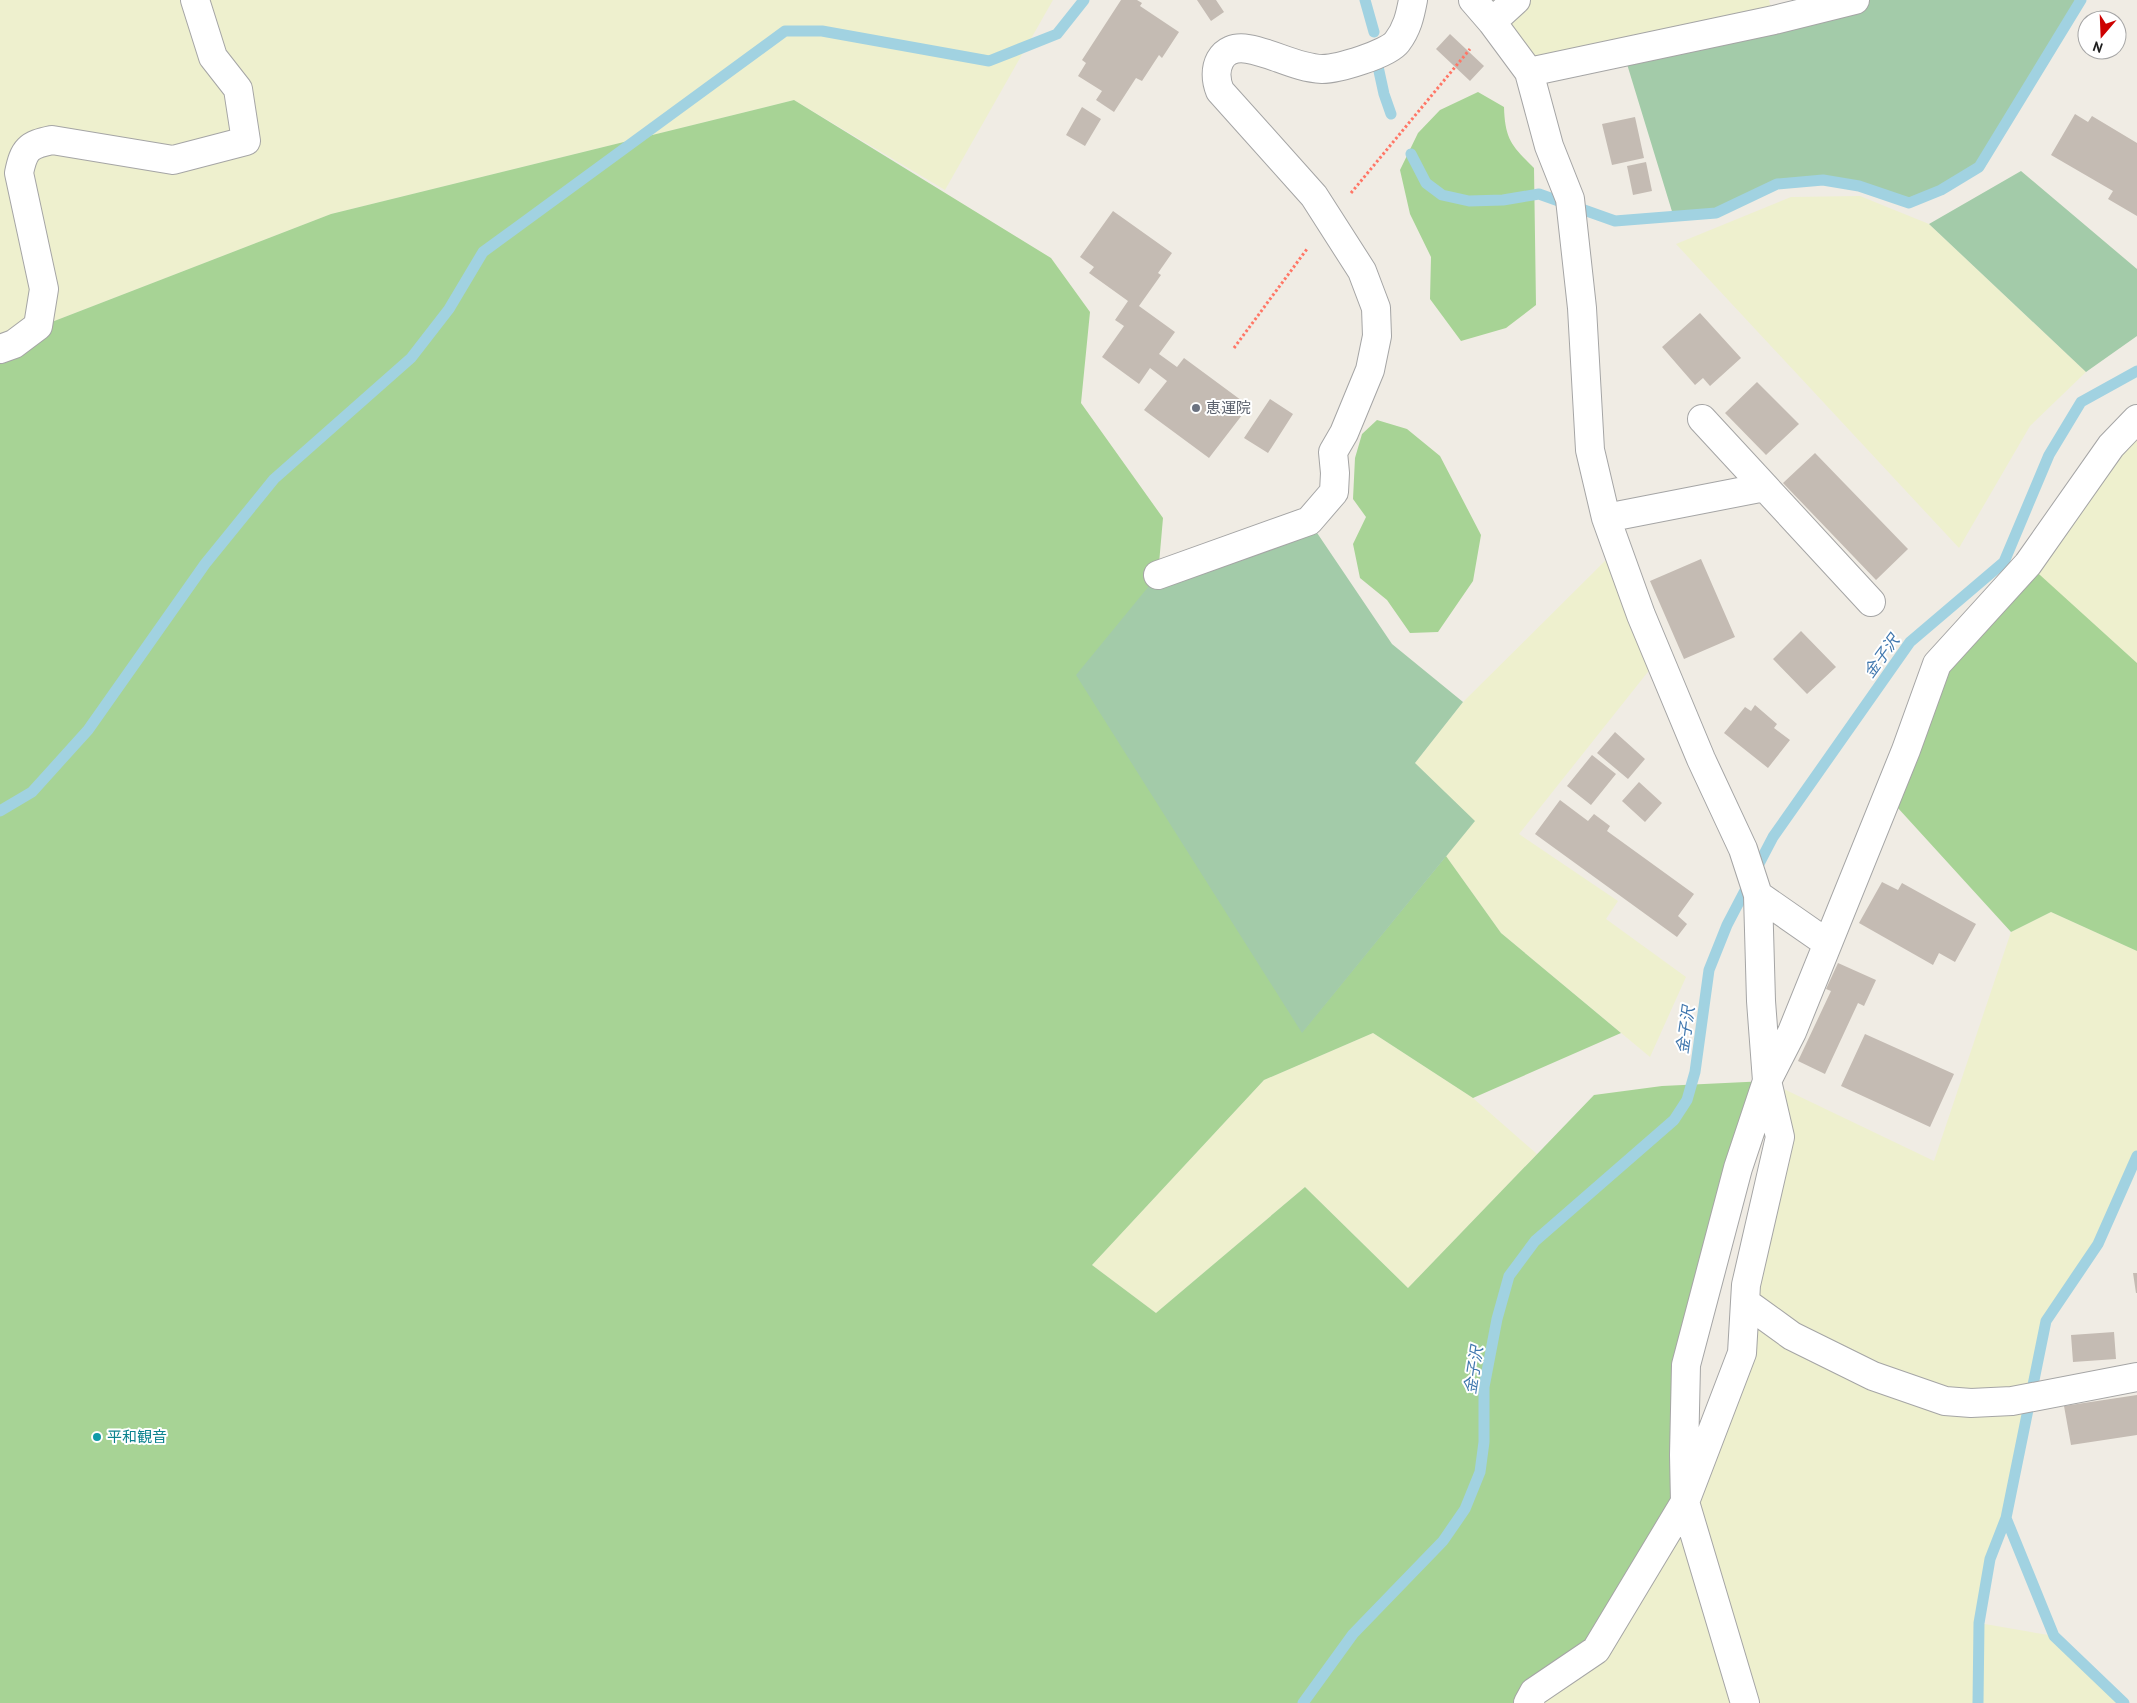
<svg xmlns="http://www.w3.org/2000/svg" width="2137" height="1703" viewBox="0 0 2137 1703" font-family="'PT Sans','Noto Sans JP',sans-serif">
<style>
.farmland{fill:#eef0ce}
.forest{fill:#a7d395}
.cemetery{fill:#a3cba9}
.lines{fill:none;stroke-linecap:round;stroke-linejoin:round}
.stream{stroke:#a1d2e1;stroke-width:11}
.building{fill:#c4bbb3}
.minor-casing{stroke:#a5a5a5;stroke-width:30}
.path{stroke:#ff7666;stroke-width:3;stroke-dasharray:2.5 2.5;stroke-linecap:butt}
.minor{stroke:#fff;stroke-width:28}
.worship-dot{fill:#6b7280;stroke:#fff;stroke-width:2}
.culture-dot{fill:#0f9aa8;stroke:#fff;stroke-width:2}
.labels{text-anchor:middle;stroke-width:4;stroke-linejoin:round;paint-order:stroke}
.worship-label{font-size:15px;fill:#5b616d;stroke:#fff;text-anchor:start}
.culture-label{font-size:15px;fill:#0d838f;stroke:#fff;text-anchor:start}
.water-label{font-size:16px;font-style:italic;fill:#4077ae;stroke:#fff}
</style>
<rect width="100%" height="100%" fill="#f0ece4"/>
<path class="farmland" d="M0 0H1053L945 190 794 100 331 214 0 342Z
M1473 0H1769L1774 20 1529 72Z
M1860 196 1929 224 2086 372 2030 426 1959 548 1676 244 1791 197Z
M2137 419V663L2028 565Z
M1617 549 1659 658 1519 834 1618 901 1606 919 1686 977 1650 1057 1501 933 1446 856 1474 821 1415 763 1463 702Z
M2051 912 2137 951V1167L2133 1168 2098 1244 2046 1321 2006 1518 1990 1559 1979 1623 2054 1636 2124 1703H1528L1596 1650 1742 1353 1780 1137 1767 1081 1934 1161 2011 932Z
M1373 1033 1473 1098 1537 1154 1408 1288 1305 1187 1156 1313 1092 1265 1264 1080Z"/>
<path class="forest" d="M1478 92 1504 107C1505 140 1512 146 1534 168L1536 305 1506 328 1461 341 1430 299 1431 257 1410 214 1400 170 1418 133 1440 110Z
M794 100 1051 258 1090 312 1081 403 1163 518 1158 575 1302 1032 1446 856 1501 933 1621 1033 1473 1098 1373 1033 1264 1080 1092 1265 1156 1313 1305 1187 1408 1288 1594 1095 1662 1086 1767 1081 1686 1365 1685 1502 1596 1650 1528 1703H0V342L331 214Z
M1377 420 1407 429 1440 456 1481 535 1473 581 1438 632 1410 633 1387 600 1360 578 1353 544 1366 517 1353 499 1355 458 1362 434Z
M2028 564 2137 663V951L2051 912 2011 932 1887 796 1937 664Z"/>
<path class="cemetery" d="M1855 0H2075L2072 14 1979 167 1941 190 1909 203 1859 186 1823 180 1777 184 1716 213 1674 218 1623 51Z
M2021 171 2137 269V336L2086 372 1929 224Z
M1309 521 1392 644 1463 702 1415 763 1475 821 1302 1033 1076 675 1158 575Z"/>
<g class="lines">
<path class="stream" d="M1365 0 1374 32
M1377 62 1384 94 1391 114
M1411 154 1426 183 1442 195 1469 201 1503 200 1539 194 1615 221 1716 213 1777 184 1823 180 1859 186 1909 203 1941 190 1979 167 2081 0
M0 811 32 792 88 730 205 564 274 479 411 358 449 309 483 252 785 31H822L989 61 1057 34 1084 0
M1303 1703 1353 1634 1443 1541 1465 1509 1480 1472 1484 1442V1387L1497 1319 1509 1276 1535 1241 1674 1120 1687 1100 1695 1072 1709 970 1727 925 1773 837 1910 642 2004 562 2049 455 2081 402 2137 371
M1978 1703 1979 1623 1990 1559 2006 1518
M2124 1703 2054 1636 2006 1518 2046 1321 2098 1244 2137 1156"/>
</g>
<path class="building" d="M1121 0H1137L1142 3 1140 6 1179 32 1162 58 1159 55 1142 81 1136 78 1114 112 1096 100 1102 91 1078 76 1086 63 1082 60Z
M1197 0H1216L1224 12 1211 21Z
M1450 34 1484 66 1470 81 1436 49Z
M1082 107 1101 119 1085 146 1066 135Z
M2075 114 2088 122 2092 116 2137 143V216L2108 199 2113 191 2051 155Z
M1635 117 1644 158 1612 165 1602 124Z
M1646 162 1652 191 1633 195 1627 166Z
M1113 211 1172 253 1158 273 1161 275 1139 306 1175 332 1159 354 1177 367 1184 358 1249 406 1209 458 1144 410 1167 381 1150 368 1139 384 1102 357 1124 326 1115 320 1128 301 1089 273 1094 267 1080 257Z
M1700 313 1741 358 1710 386 1703 378 1695 385 1662 347Z
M1757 382 1799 424 1766 455 1725 413Z
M1270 399 1293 414 1268 453 1244 438Z
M1815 453 1908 549 1876 580 1783 483Z
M1701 559 1735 637 1684 659 1650 581Z
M1801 631 1836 667 1807 694 1773 659Z
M1755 705 1777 724 1774 728 1790 740 1768 768 1724 733 1745 707 1751 711Z
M1615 732 1645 759 1628 779 1597 753Z
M1592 755 1616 774 1591 805 1567 786Z
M1639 782 1662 803 1645 822 1622 801Z
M1560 800 1588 821 1594 814 1610 826 1607 831 1694 894 1678 916 1687 924 1677 937 1535 834Z
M1882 882 1898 890 1902 883 1976 924 1955 962 1939 953 1933 965 1859 923Z
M1838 963 1876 980 1864 1006 1858 1003 1825 1074 1798 1061 1831 991 1826 989Z
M1865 1034 1954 1074 1930 1127 1841 1086Z
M2133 1273H2137V1293H2136Z
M2114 1332 2116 1359 2073 1362 2071 1335Z
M2137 1395V1435L2071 1445 2064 1406Z"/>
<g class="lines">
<g class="minor-casing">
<path id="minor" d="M1473 0 1492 22 1529 72 1549 146 1570 199 1582 308 1590 450 1606 518 1641 615 1701 759 1743 849 1758 895 1761 1001 1767 1081 1738 1168 1686 1365 1684 1455 1685 1502 1745 1703
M1492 22 1516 0
M1529 72 1774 20 1855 0
M0 349 14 344 38 326 44 289 19 173C24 149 28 145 52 140L173 160 246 141 238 89 213 57 195 0
M1702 419 1871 602
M1606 518 1765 487
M1158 575 1309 521 1334 492 1335 473 1333 452 1344 433 1370 370 1377 336 1376 308 1362 271 1314 196 1220 91C1211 69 1220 44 1248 49 1273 53 1296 68 1322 69 1338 69 1388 54 1397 42 1407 29 1410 16 1413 0
M1758 895 1827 943
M1745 1302 1792 1336 1873 1376 1945 1401 1971 1403 2012 1401 2137 1377
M1528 1703 1534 1692 1596 1650 1685 1502 1742 1353 1746 1285 1780 1137 1767 1081 1792 1032 1906 750 1937 664 2028 564 2111 446 2137 419"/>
</g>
<path class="path" d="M1351 193 1470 49
M1234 348 1307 249"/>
<use href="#minor" class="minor"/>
</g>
<circle class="worship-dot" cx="1196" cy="408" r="5"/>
<circle class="culture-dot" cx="97" cy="1437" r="5"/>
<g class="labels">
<g class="worship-label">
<text x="1206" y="413">恵運院</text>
</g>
<g class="culture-label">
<text x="107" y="1442">平和観音</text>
</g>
<g class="water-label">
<text transform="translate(1881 656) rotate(-54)" y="6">金子沢</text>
<text transform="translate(1685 1030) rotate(-82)" y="6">金子沢</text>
<text transform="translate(1473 1370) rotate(-81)" y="6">金子沢</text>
</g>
</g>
<g transform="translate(2102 35) rotate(199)"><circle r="24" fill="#ffffff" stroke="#a5a5a5"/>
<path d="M0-4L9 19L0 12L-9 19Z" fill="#cd0100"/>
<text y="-8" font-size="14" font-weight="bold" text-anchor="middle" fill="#1e1e1e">N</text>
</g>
</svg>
